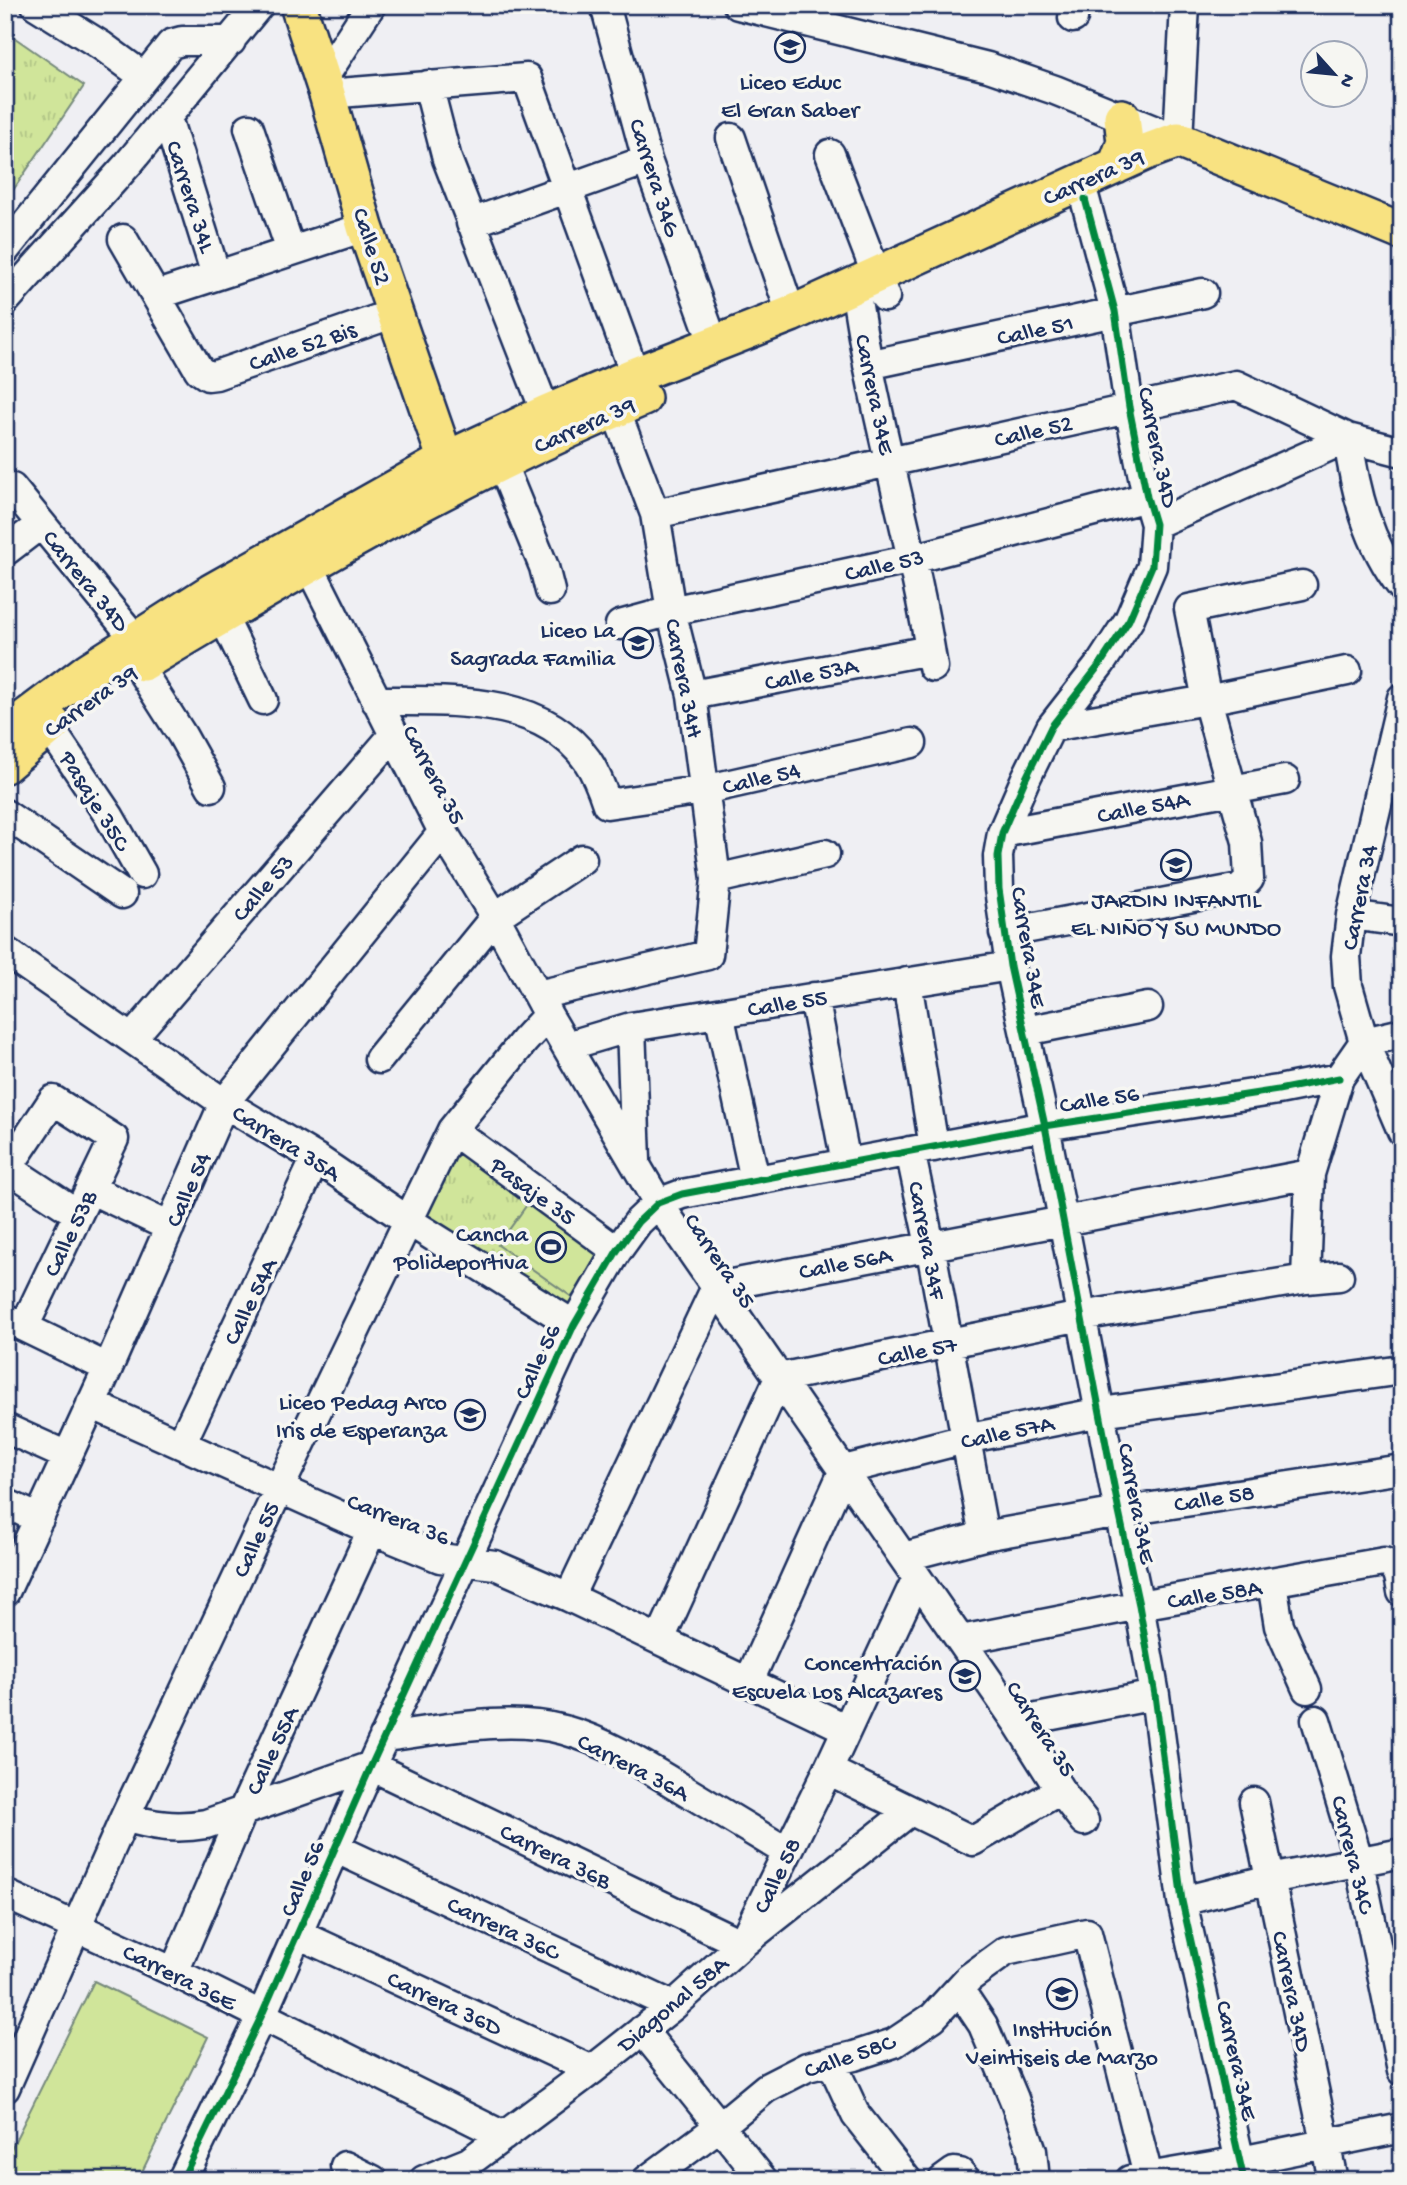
<svg xmlns="http://www.w3.org/2000/svg" width="1407" height="2185" viewBox="0 0 1407 2185" font-family="'Gochi Hand',sans-serif">
<style>
.grass{fill:url(#grass-tufts);stroke:#768a7c;stroke-width:2}
.pitch{fill:#d0e59a;stroke:#768a7c;stroke-width:2}
.lines{fill:none;stroke-linecap:round;stroke-linejoin:round}
.minor-casing{stroke:#1b2f5e;stroke-width:33}
.major-casing{stroke:#1b2f5e;stroke-width:40}
.minor{stroke:#f6f6f2;stroke-width:28}
.major{stroke:#f8e281;stroke-width:35}
.cycleway-casing{stroke:#f6f6f2;stroke-width:11}
.cycleway{stroke:#00873e;stroke-width:7}
.labels{text-anchor:middle;stroke-width:7;stroke-linejoin:round;paint-order:stroke}
.poi-label{font-size:24px;fill:#1b2f5e;stroke:#f6f6f2;text-anchor:end}
.street-label{font-size:24px;fill:#1b2f5e;stroke:#f6f6f2}
</style>
<defs>
<pattern id="grass-tufts" width="24" height="20" patternUnits="userSpaceOnUse" patternTransform="scale(1.75)"><rect width="24" height="20" fill="#d0e59a"/><path d="M3 7l-1-3M5 7V3M7 7l1-3M15 17l-1-3M17 17v-4M19 17l1-3" fill="none" stroke="#b2c587"/></pattern>
</defs>
<rect width="100%" height="100%" fill="#efeff3"/>
<filter id="ink" filterUnits="userSpaceOnUse"><feTurbulence type="fractalNoise" baseFrequency=".0143" numOctaves="2"/><feDisplacementMap in="SourceGraphic" scale="14" xChannelSelector="R" yChannelSelector="G"/><feConvolveMatrix kernelMatrix="1 2 1 2 8 2 1 2 1" color-interpolation-filters="sRGB"/></filter>
<g filter="url(#ink)">
<path class="grass" d="M5 31 84 86 5 202Z
M452 1130 617 1251 574 1325 407 1220Z"/>
<path class="pitch" d="M534 1195 604 1248 572 1297 498 1245Z
M94 1981 208 2037 138 2180H5V2161Z"/>
<g class="lines">
<g class="minor-casing">
<path id="minor" d="M36 5 102 46 143 76
M605 5 647 160 714 345
M738 5 988 67 1055 90 1178 140 1185 5
M1073 18 1075 5
M322 80 371 5
M428 85 447 159 546 413
M327 94 527 78 635 375
M167 118 216 275
M249 128 291 251
M731 138 791 314
M830 154 885 297
M1085 199 1115 311 1129 407 1147 497 1155 524 1152 566 1129 620 1101 663 1051 727 1025 780 1002 833 998 856 999 889 1010 966 1045 1126 1119 1512 1139 1605 1155 1695 1182 1901 1244 2180
M471 223 647 160
M123 239 199 370 208 376 216 375 395 313
M5 250 171 44 182 41H231
M855 285C872 414 913 539 933 667
M157 295 365 227
M5 301 128 164 259 5
M868 365 1203 293
M501 462 544 567 550 591
M12 488 136 640
M655 514 1236 385 1348 438 1402 452
M1155 524 1348 438C1355 491 1368 544 1402 587
M300 548 443 832 495 917 548 1015 658 1203 1017 1722 1060 1790 1084 1821
M7 550 41 524
M222 615 263 700
M620 625 671 611 913 559 1147 497
M138 666 182 735 211 787
M692 695 930 650
M1402 698 1351 915 1346 956 1348 986 1364 1042 1402 1131
M376 701C447 702 539 693 587 760 596 773 602 789 607 804L704 790 912 743
M49 727 109 816 142 874
M1051 727 1207 700 1347 671
M5 814 122 894
M1002 833 1285 780
M716 879 825 854
M1351 915 1402 922
M1004 933 1240 888 1249 879 1247 842 1207 700 1189 609 1302 585
M5 951 224 1103 316 1158 407 1220 574 1325
M907 982 934 1147
M538 995 708 955 716 879 692 695 671 611 655 514 615 409
M814 997 846 1163
M719 1013 755 1180
M631 1027 636 1160
M1025 1031 1148 1007
M132 1038 393 736
M567 1046 631 1027 1010 966
M379 1059 495 917 582 859
M452 1130 617 1251
M910 1151 930 1245 984 1536
M8 1168 78 1214
M5 1172 53 1100 114 1139 24 1327
M90 1189 170 1227
M1306 1279 1310 1174 1339 1078 1364 1042 1402 1033
M5 1318 108 1368
M91 1404 372 1530 440 1558 495 1565 569 1597 847 1729
M5 1428 67 1456
M181 1444 316 1158
M5 1503 39 1519
M903 1557 984 1536 1119 1512 1402 1469
M1272 1583 1279 1626 1307 1689
M5 1592 108 1368 224 1103 443 832
M569 1597 716 1287 1310 1174
M660 1639 779 1378 1081 1316 1306 1279 1339 1276
M961 1640 1139 1605 1384 1562C1400 1567 1399 1577 1402 1592
M749 1681 844 1470 965 1439 1101 1412 1402 1370
M1316 1720 1359 1862 1402 2071
M1017 1722 1155 1695
M384 1737C440 1730 509 1715 564 1730 607 1742 645 1766 683 1789 718 1810 752 1831 787 1852
M828 1770 973 1841 1060 1790
M1254 1802 1333 2180
M125 1817C153 1826 176 1829 206 1824L371 1766 742 1944 828 1770 917 1578
M335 1848 673 2006
M5 1894 174 1972 504 2136
M1182 1901 1270 1879 1402 1853
M298 1934 592 2070
M174 1972 242 1813 372 1530
M959 1989 983 2025 1014 2099 1032 2151 1035 2180
M642 2030 763 2180
M831 2061 856 2115 907 2180
M5 2088 125 1817 279 1489 452 1130 524 1041 548 1015
M345 2166 373 2180
M182 2180 261 2017 371 1766 574 1325 617 1251 638 1222 658 1203 682 1194 1045 1126 1278 1090 1339 1078
M424 2180 469 2162 592 2070 673 2006 742 1944 910 1811
M647 2180 720 2126 766 2088 807 2067 854 2056 894 2043 933 2017 969 1978 1006 1951 1087 1933 1149 2180
M943 2180 954 2172 960 2173 966 2180
M1130 2180 1241 2161 1402 2128"/>
</g>
<g class="major-casing">
<path id="major" d="M298 5 327 94 365 227 453 481
M1116 166 1125 142 1122 117
M143 663C305 566 468 470 643 398
M5 733 89 670 211 592 445 460 546 413 635 375 791 314 1146 152 1178 140 1402 232
M5 765 53 724"/>
</g>
<use href="#minor" class="minor"/>
<use href="#major" class="major"/>
<g class="cycleway-casing">
<path id="cycleway" d="M1085 199 1115 311 1129 407 1147 497 1155 524 1152 566 1129 620 1101 663 1051 727 1025 780 1002 833 998 856 999 889 1010 966 1045 1126 1119 1512 1139 1605 1155 1695 1182 1901 1244 2180
M182 2180 261 2017 371 1766 574 1325 617 1251 638 1222 658 1203 682 1194 1045 1126 1278 1090 1339 1078"/>
</g>
<use href="#cycleway" class="cycleway"/>
</g>
</g>
<defs>
<g id="school-ring" transform="scale(1.575)"><circle r="9.5" fill="#f6f6f2" stroke="#1b2f5e" stroke-width="1.5"/><path d="M0-5L7-2L0 1L-7-2ZM-4 1L0 2.5L4 1V4Q0 6-4 4Z" fill="#1b2f5e"/></g>
<g id="stadium-ring" transform="scale(1.575)"><circle r="9.5" fill="#f6f6f2" stroke="#1b2f5e" stroke-width="1.5"/><path d="M0-5a6.5 5 0 1 0 0 10a6.5 5 0 1 0 0-10ZM-3.5-1.8h7v3.6h-7Z" fill="#1b2f5e"/></g>
</defs>
<g fill-rule="evenodd">
<use href="#school-ring" x="790" y="47"/>
<use href="#school-ring" x="638" y="643"/>
<use href="#school-ring" x="1176" y="865"/>
<use href="#stadium-ring" x="551" y="1247"/>
<use href="#school-ring" x="470" y="1415"/>
<use href="#school-ring" x="965" y="1676"/>
<use href="#school-ring" x="1062" y="1994"/>
</g>
<g class="labels">
<g class="poi-label">
<text x="790" y="89" text-anchor="middle">Liceo Educ<tspan x="790" dy="28">El Gran Saber</tspan></text>
<text x="615" y="637">Liceo La<tspan x="615" dy="28">Sagrada Familia</tspan></text>
<text x="1176" y="907" text-anchor="middle">JARDIN INFANTIL<tspan x="1176" dy="28">EL NIÑO Y SU MUNDO</tspan></text>
<text x="528" y="1241">Cancha<tspan x="528" dy="28">Polideportiva</tspan></text>
<text x="447" y="1409">Liceo Pedag Arco<tspan x="447" dy="28">Iris de Esperanza</tspan></text>
<text x="942" y="1670">Concentración<tspan x="942" dy="28">Escuela Los Alcazares</tspan></text>
<text x="1062" y="2036" text-anchor="middle">Institución<tspan x="1062" dy="28">Veintiseis de Marzo</tspan></text>
</g>
<g class="street-label">
<text transform="translate(1093 176) rotate(-24)" y="8">Carrera 39</text>
<text transform="translate(656 177) rotate(72)" y="8">Carrera 34G</text>
<text transform="translate(192 196) rotate(72)" y="8">Carrera 34L</text>
<text transform="translate(373 246) rotate(72)" y="8">Calle 52</text>
<text transform="translate(1035 329) rotate(-12)" y="8">Calle 51</text>
<text transform="translate(302 345) rotate(-19)" y="8">Calle 52 Bis</text>
<text transform="translate(876 394) rotate(78)" y="8">Carrera 34E</text>
<text transform="translate(584 424) rotate(-24)" y="8">Carrera 39</text>
<text transform="translate(1033 430) rotate(-13)" y="8">Calle 52</text>
<text transform="translate(1159 447) rotate(78)" y="8">Carrera 34D</text>
<text transform="translate(884 564) rotate(-13)" y="8">Calle 53</text>
<text transform="translate(87 580) rotate(51)" y="8">Carrera 34D</text>
<text transform="translate(811 673) rotate(-11)" y="8">Calle 53A</text>
<text transform="translate(685 678) rotate(79)" y="8">Carrera 34H</text>
<text transform="translate(90 700) rotate(-35)" y="8">Carrera 39</text>
<text transform="translate(435 774) rotate(62)" y="8">Carrera 35</text>
<text transform="translate(761 777) rotate(-13)" y="8">Calle 54</text>
<text transform="translate(96 800) rotate(58)" y="8">Pasaje 35C</text>
<text transform="translate(1143 806) rotate(-11)" y="8">Calle 54A</text>
<text transform="translate(262 887) rotate(-49)" y="8">Calle 53</text>
<text transform="translate(1358 897) rotate(-79)" y="8">Carrera 34</text>
<text transform="translate(1030 947) rotate(80)" y="8">Carrera 34E</text>
<text transform="translate(787 1002) rotate(-9)" y="8">Calle 55</text>
<text transform="translate(1099 1098) rotate(-9)" y="8">Calle 56</text>
<text transform="translate(287 1142) rotate(32)" y="8">Carrera 35A</text>
<text transform="translate(187 1189) rotate(-66)" y="8">Calle 54</text>
<text transform="translate(534 1190) rotate(36)" y="8">Pasaje 35</text>
<text transform="translate(69 1233) rotate(-64)" y="8">Calle 53B</text>
<text transform="translate(928 1240) rotate(79)" y="8">Carrera 34F</text>
<text transform="translate(721 1260) rotate(56)" y="8">Carrera 35</text>
<text transform="translate(845 1262) rotate(-11)" y="8">Calle 56A</text>
<text transform="translate(249 1301) rotate(-64)" y="8">Calle 54A</text>
<text transform="translate(917 1350) rotate(-11)" y="8">Calle 57</text>
<text transform="translate(536 1361) rotate(-65)" y="8">Calle 56</text>
<text transform="translate(1007 1431) rotate(-12)" y="8">Calle 57A</text>
<text transform="translate(1214 1497) rotate(-9)" y="8">Calle 58</text>
<text transform="translate(1138 1503) rotate(79)" y="8">Carrera 34E</text>
<text transform="translate(399 1518) rotate(21)" y="8">Carrera 36</text>
<text transform="translate(255 1539) rotate(-65)" y="8">Calle 55</text>
<text transform="translate(1214 1593) rotate(-9)" y="8">Calle 58A</text>
<text transform="translate(1042 1728) rotate(57)" y="8">Carrera 35</text>
<text transform="translate(271 1750) rotate(-65)" y="8">Calle 55A</text>
<text transform="translate(634 1766) rotate(27)" y="8">Carrera 36A</text>
<text transform="translate(1354 1854) rotate(76)" y="8">Carrera 34C</text>
<text transform="translate(556 1855) rotate(26)" y="8">Carrera 36B</text>
<text transform="translate(776 1875) rotate(-64)" y="8">Calle 58</text>
<text transform="translate(301 1878) rotate(-67)" y="8">Calle 56</text>
<text transform="translate(504 1927) rotate(25)" y="8">Carrera 36C</text>
<text transform="translate(180 1976) rotate(26)" y="8">Carrera 36E</text>
<text transform="translate(1293 1991) rotate(78)" y="8">Carrera 34D</text>
<text transform="translate(445 2002) rotate(25)" y="8">Carrera 36D</text>
<text transform="translate(672 2003) rotate(-40)" y="8">Diagonal 58A</text>
<text transform="translate(849 2055) rotate(-19)" y="8">Calle 58C</text>
<text transform="translate(1238 2060) rotate(77)" y="8">Carrera 34E</text>
</g>
</g>
<rect width="1407" height="2185" fill="none" stroke="#f6f6f2" stroke-width="28"/>
<rect x="14" y="14" width="1379" height="2157" fill="none" stroke="#1b2f5e" stroke-width="2.5" filter="url(#ink)"/>
<g transform="translate(1334 74) rotate(117)"><circle r="33" fill="#f6f6f2" stroke="#9ea6b7" stroke-width="2"/>
<path d="M0-5L12 26L0 18L-12 26Z" fill="#1b2f5e"/>
<text y="-10" font-size="19" font-weight="bold" text-anchor="middle" fill="#1b2f5e">N</text>
</g>
</svg>
